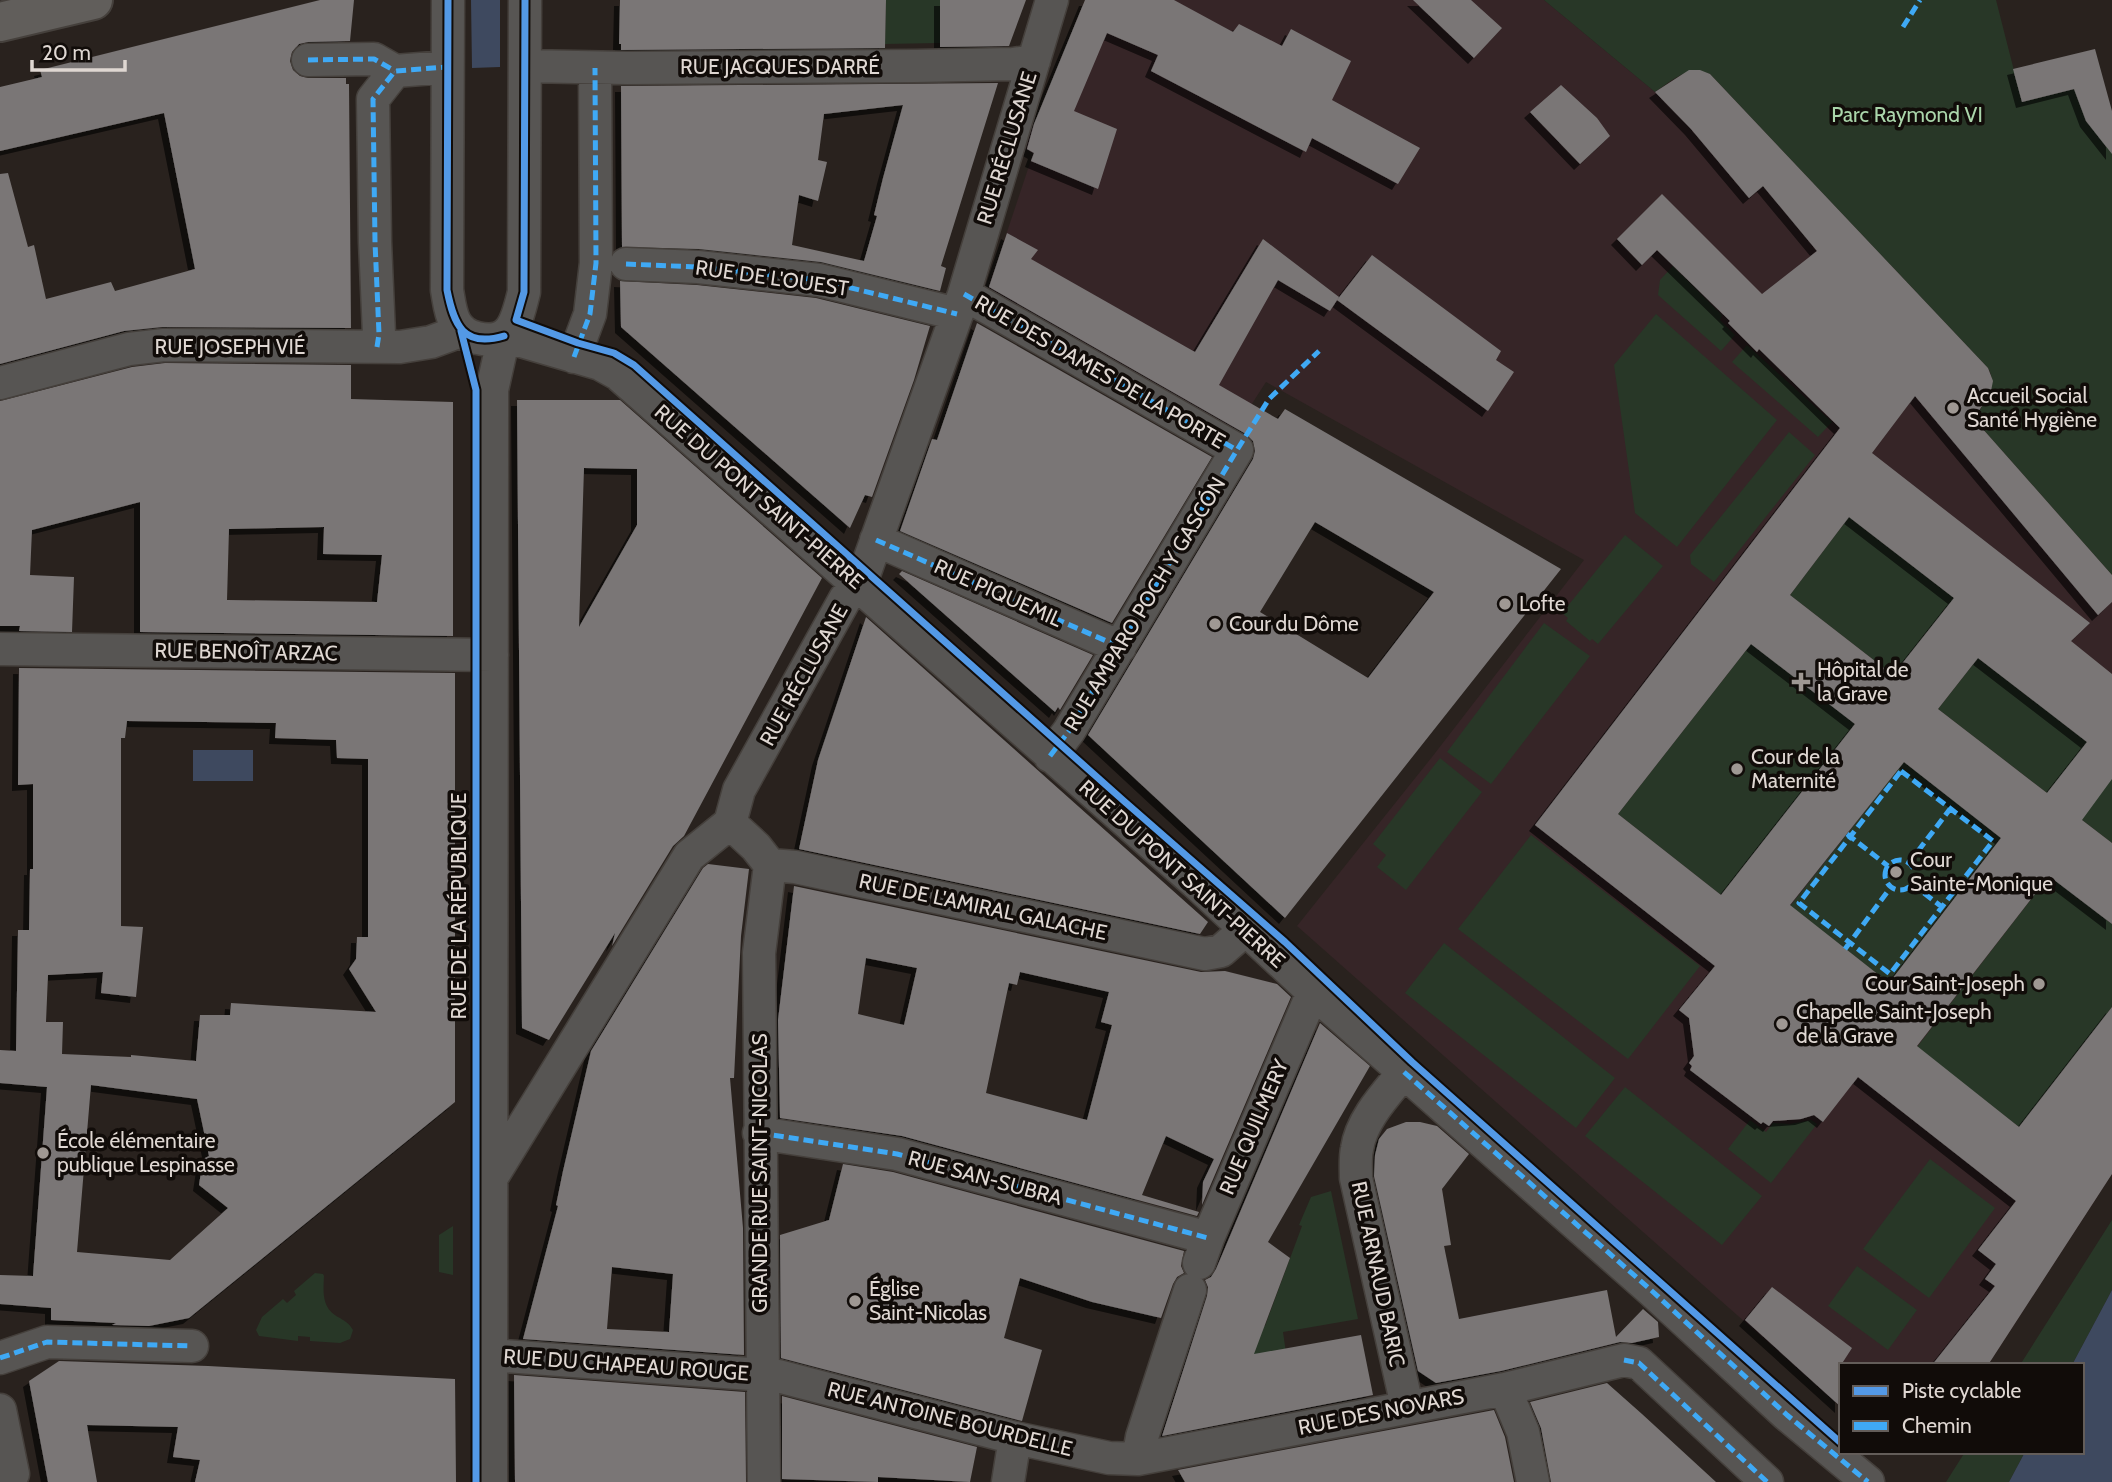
<svg xmlns="http://www.w3.org/2000/svg" width="2112" height="1482" viewBox="0 0 2112 1482" font-family="Cabin,sans-serif">
<style>
.medical{fill:#362527}
.green{fill:#283727}
.water{fill:#3e495f}
.building{fill:#7a7676;fill-rule:evenodd;filter:url(#shadow)}
.lines{fill:none;stroke-linecap:round;stroke-linejoin:round}
.minor-casing{stroke:#45403c;stroke-width:35}
.major-casing{stroke:#45403c;stroke-width:42}
.minor{stroke:#575553;stroke-width:32}
.major{stroke:#615e5b;stroke-width:38}
.quiet{stroke:#3fa9f5;stroke-width:5;stroke-dasharray:10 5;stroke-linecap:butt}
.cycleway-casing{stroke:#110c09;stroke-width:11}
.cycleway{stroke:#5399e6;stroke-width:7}
.poi-dot{fill:#9f9893;stroke:#110c09;stroke-width:2.5}
.labels{text-anchor:middle;stroke-width:7;stroke-linejoin:round;paint-order:stroke}
.street-label{font-size:21px;fill:#dfd7d2;stroke:#110c09}
.park-label{font-size:21px;fill:#aad5aa;stroke:#110c09}
.poi-label{font-size:21px;fill:#dfd7d2;stroke:#110c09;text-anchor:start}
</style>
<defs>
<filter id="shadow"><feDropShadow dx="-6" dy="6" stdDeviation="0" flood-color="#0009"/></filter>
</defs>
<rect width="100%" height="100%" fill="#29221e"/>
<path class="medical" d="M1085 0H1544L1655 92 1689 70H1700L1710 74 1988 368 1993 381 1991 391 1974 419 2112 575V1174L1988 1365H1841V1407L1297 926 1432 757 1584 560 1266 382 1235 430 987 292 1033 154 1023 146 1040 112Z"/>
<path class="green" d="M886 0H941L940 43 885 44Z
M1544 0H1996L2022 102 2074 89 2086 121 2112 152V575L1974 419C1984 403 1999 386 1988 368L1710 74C1687 65 1674 79 1655 92Z
M1673 266 1722 315 1720 320 1735 335 1721 351 1658 295 1660 280Z
M1656 314 1777 420 1677 547 1635 513 1614 365Z
M1747 345 1832 422 1818 437 1732 362Z
M1789 432 1815 455 1714 582 1691 564 1690 555Z
M1849 517 1954 598 1893 675 1790 595Z
M1625 535 1663 566 1598 644 1592 639 1590 641 1566 621 1568 618 1562 613Z
M1544 623 1590 656 1491 784 1447 752Z
M1751 644 1855 724 1721 895 1618 814Z
M1978 658 2087 742 2112 779V843L1938 709Z
M1440 758 1482 792 1406 890 1377 867 1386 855 1373 844Z
M1904 762 2001 838 1889 983 1790 906Z
M1531 835 1700 966 1628 1059 1458 929Z
M2049 876 2112 924V1007L2019 1127 1917 1047Z
M1444 943 1615 1078 1576 1128 1405 993Z
M1625 1087 1762 1196 1722 1245 1585 1136Z
M1750 1120 1766 1132 1773 1123 1790 1124 1811 1120 1817 1124 1771 1183 1728 1149Z
M1930 1159 1995 1208 1929 1298 1863 1249Z
M1331 1191 1358 1319 1283 1332 1286 1353 1229 1361 1227 1317 1265 1326 1302 1226 1299 1225 1311 1197Z
M2112 1220V1290L2072 1365H2020Z
M453 1226V1275L439 1272V1235Z
M1857 1266 1917 1310 1888 1350 1828 1306Z
M315 1273 323 1274 324 1276C323 1294 322 1309 340 1318 346 1322 349 1323 353 1330L350 1339 340 1343 310 1341V1337L298 1336V1341L259 1336 256 1330 262 1317 283 1299 287 1303 296 1295 294 1291Z
M1965 1452H2025L2009 1482H1946Z"/>
<path class="water" d="M471 0H500V67L472 68Z
M193 750H253V781H193Z
M2112 1290V1482H2009L2025 1452H2082V1365H2072Z"/>
<path class="building" d="M320 0H354L350 41 308 42 299 44 292 52 290 61 293 70 300 76 308 78H346V84H349L351 328 162 327 124 331 0 364V174L8 173 28 247 34 245 46 299 111 282 115 291 195 269 164 113 0 151V87L42 77 40 70Z
M620 0H886L885 48 621 50V44H619Z
M940 0H1026L1009 46 940 47Z
M1085 0H1174L1233 32 1239 24 1282 46 1291 29 1351 61 1332 100 1420 148 1398 184 1312 138 1306 152 1151 71 1158 55 1107 33 1074 111 1117 129 1098 189 1031 161 1034 153 1027 149 1034 124Z
M1413 0H1471L1502 28 1474 58Z
M2095 49 2112 111V154L2086 121 2074 89 2022 102 2013 69Z
M1689 70H1700L1710 74 1988 368 1993 381 1991 391 1974 419 2112 575V602L2098 615 1915 396 1872 453 2090 623 2071 641 2112 674V779L2082 820 2112 843V924L2049 876 1917 1046 2019 1127 2112 1007V1174L1988 1365H1932L1995 1286 1985 1279 1996 1264 1978 1250 2016 1201 1858 1077 1823 1122 1814 1115 1801 1119 1773 1121 1769 1126 1763 1122 1761 1124 1690 1070 1692 1066 1689 1063 1694 1056 1689 1018 1679 1010 1715 966 1535 825 1840 428 1759 349 1757 352 1728 323 1730 321 1657 250 1642 265 1617 239 1662 194 1762 294 1817 251 1763 186 1749 198 1691 129 1655 92ZM1849 517 1954 598 1893 675 1790 595ZM1751 644 1855 724 1721 895 1618 814ZM1978 658 2087 742 2047 793 1938 709ZM1904 762 2001 838 1889 983 1790 905Z
M998 83 941 266 946 268 940 291 821 262 699 249 622 247 621 86ZM903 105 883 178 874 215 877 216 864 261 792 245 799 195 818 201 827 162 818 160 824 114Z
M1561 85 1597 118 1610 136 1580 164 1530 112Z
M1007 233 1038 250 1031 259 1195 352 1263 239 1339 297 1330 311 1278 280 1219 385 1278 419 1285 409 1561 569 1285 918 1088 735 1253 459 1255 451 1253 441 1246 434 989 287ZM1315 522 1434 592 1368 678 1260 612Z
M1372 255 1501 351 1496 360 1514 372 1488 411 1337 300Z
M620 281 697 285 816 298 930 326 914 380 872 497 865 495 850 528 621 327Z
M977 323 1212 457 1112 623 900 531 932 439 937 440Z
M165 363 351 365V399L453 402V636L140 632V502L32 530 30 575 74 577 72 632 19 631 20 626H0V401L132 367ZM324 527 323 554 382 555 377 602 227 600 229 529Z
M517 400H620L822 578 684 836 673 846 612 946 615 933 549 1040 522 1028ZM584 468 637 469V525L579 627Z
M902 571 1093 655 1060 710 1058 707 1055 712 899 574Z
M866 617 1208 922 1200 934 799 849 818 760Z
M19 668 455 673V1102L189 1318 149 1326 112 1325 116 1323 51 1320V1308L0 1304V1275L33 1276 47 1087 0 1083V1050L16 1051 18 930H29L30 869H33V784L18 785ZM127 721 276 723 275 738 336 740 337 758 368 759V937H357L356 959 349 969 376 1012 231 1003 230 1015H200L196 1061 131 1055V1057L62 1054 63 1022H46L48 975 103 972 101 993 136 997 143 927 121 926V738H125ZM91 1085 197 1099 209 1156 203 1159 199 1185 228 1208 170 1260 77 1252Z
M708 864 749 869 741 936 734 1078H730L743 1228 744 1355 523 1339 558 1206 556 1205 563 1171 591 1051 703 868ZM612 1267 673 1274 669 1332 607 1329Z
M794 886 1201 972 1225 971 1277 984 1291 997 1202 1205 1203 1182 1214 1159 1166 1136 1142 1195 1199 1212 1197 1216 902 1136 780 1118 778 1020ZM866 958 917 968 904 1025 858 1014ZM1020 972 1109 992 1101 1022 1112 1025 1087 1120 986 1093 1009 983 1017 985Z
M1320 1023 1370 1066 1268 1242 1290 1258 1254 1354 1361 1335 1373 1395 1162 1436 1207 1296 1208 1287 1205 1280 1211 1277 1216 1269Z
M1406 1122H1420L1437 1126 1469 1154 1442 1189 1451 1245 1444 1246 1459 1319 1607 1290 1616 1337 1643 1309 1658 1322 1659 1337 1632 1343 1620 1342 1501 1371 1436 1383 1418 1371 1374 1176 1375 1155 1379 1139 1387 1129Z
M843 1164 893 1172 1184 1251 1181 1266 1184 1273 1177 1277 1173 1284 1161 1318 1092 1302 1020 1278 1004 1338 1042 1350 1022 1421 781 1358 780 1235 829 1220Z
M1772 1287 1852 1348 1841 1365V1407L1745 1320Z
M59 1361 208 1366 455 1379 456 1482H195L200 1460 173 1457 178 1427 87 1425 97 1482H48L29 1381Z
M514 1375 745 1392 746 1482H515Z
M1607 1383 1642 1414 1716 1482H1551L1541 1428 1530 1402Z
M782 1396 977 1447 970 1482 878 1477V1482L782 1479Z
M1494 1410 1505 1437 1514 1482H1185L1178 1470Z"/>
<g class="lines">
<g class="minor-casing">
<path id="minor" d="M448 0 447 290C449 301 450 313 455 322 460 331 467 336 477 338 512 346 517 320 524 292L525 0
M308 60 374 59 395 71
M526 66 627 68 915 66 1013 64 1034 61
M626 264 698 267 819 280 957 314
M964 294 1237 450 1069 731 1050 756
M504 336 600 364 618 374 1195 882 1313 992 1652 1291 1787 1415 1868 1482
M377 347 379 334 375 242 373 99 395 71 447 67
M574 357 590 314 596 263 595 68
M0 383 129 349 164 345 400 347 431 342 461 331
M876 540 1120 647
M0 649 492 655
M730 823 756 847 770 865 795 867 1205 954 1221 951 1245 930
M1404 1072C1386 1094 1361 1120 1357 1149 1355 1158 1356 1168 1356 1178L1407 1406
M759 1133 897 1154 1208 1238
M492 1177 689 856 730 823 739 790 845 599 865 572 964 294 1052 0
M1199 1263 1208 1238 1313 992
M491 1355 778 1376 1015 1438 1109 1458 1138 1459 1505 1389 1624 1360 1639 1363 1767 1482
M0 1358 47 1342 192 1346
M1505 1389 1523 1432 1533 1482
M0 1410 13 1474
M1138 1459 1142 1437 1190 1290
M491 1482 492 413V390L504 336
M764 1482 759 953 770 865
M1008 1482 1015 1438"/>
</g>
<g class="major-casing">
<path id="major" d="M0 22 93 0"/>
</g>
<use href="#minor" class="minor"/>
<use href="#major" class="major"/>
<path class="quiet" d="M1903 27 1920 0
M308 60 374 59 395 71
M626 264 698 267 819 280 957 314
M964 294 1237 450
M377 347 379 334 375 242 373 99 395 71 447 67
M574 357 590 314 596 263 595 68
M876 540 1120 647
M1050 756 1069 731 1237 450 1269 399 1319 351
M1901 771 1993 841 1890 974 1799 903Z
M1847 834 1888 866
M1885 875a15 15 0 1 1 30 0a15 15 0 1 1-30 0Z
M1909 863 1950 809
M1912 884 1942 907
M1845 949 1891 887
M1404 1072 1652 1291 1787 1415 1868 1482
M759 1133 897 1154 1208 1238
M0 1358 47 1342 192 1346
M1624 1360 1639 1363 1767 1482"/>
<g class="cycleway-casing">
<path id="cycleway" d="M448 0 447 290C454 325 463 348 504 336
M525 0 524 292 516 320 578 343 614 353 634 365 1125 802 1285 942 1412 1062 1841 1443
M461 331 476 390V1482"/>
</g>
<use href="#cycleway" class="cycleway"/>
</g>
<g class="poi-dot">
<circle cx="1953" cy="408" r="7"/>
<circle cx="1505" cy="604" r="7"/>
<circle cx="1215" cy="624" r="7"/>
<path d="M1797.5 671.5h7v7h7v7h-7v7h-7v-7h-7v-7h7z"/>
<circle cx="1737" cy="769" r="7"/>
<circle cx="1896" cy="872" r="7"/>
<circle cx="2039" cy="984" r="7"/>
<circle cx="1782" cy="1024" r="7"/>
<circle cx="43" cy="1153" r="7"/>
<circle cx="855" cy="1301" r="7"/>
</g>
<g class="labels">
<g class="street-label">
<text x="780" y="74">RUE JACQUES DARRÉ</text>
<text transform="translate(1007 148) rotate(-73)" y="7">RUE RÉCLUSANE</text>
<text transform="translate(772 278) rotate(8)" y="7">RUE DE L'OUEST</text>
<text x="230" y="354">RUE JOSEPH VIÉ</text>
<text transform="translate(1100 372) rotate(30)" y="7">RUE DES DAMES DE LA PORTE</text>
<text transform="translate(759 497) rotate(41)" y="7">RUE DU PONT SAINT-PIERRE</text>
<text transform="translate(998 593) rotate(24)" y="7">RUE PIQUEMIL</text>
<text transform="translate(1145 604) rotate(-59)" y="7">RUE AMPARO POCH Y GASCÓN</text>
<text transform="translate(246 652) rotate(1)" y="7">RUE BENOÎT ARZAC</text>
<text transform="translate(804 675) rotate(-61)" y="7">RUE RÉCLUSANE</text>
<text transform="translate(1182 874) rotate(42)" y="7">RUE DU PONT SAINT-PIERRE</text>
<text transform="translate(459 906) rotate(-90)" y="7">RUE DE LA RÉPUBLIQUE</text>
<text transform="translate(983 907) rotate(12)" y="7">RUE DE L'AMIRAL GALACHE</text>
<text transform="translate(1254 1127) rotate(-67)" y="7">RUE QUILMERY</text>
<text transform="translate(760 1173) rotate(-90)" y="7">GRANDE RUE SAINT-NICOLAS</text>
<text transform="translate(985 1178) rotate(15)" y="7">RUE SAN-SUBRA</text>
<text transform="translate(1378 1274) rotate(78)" y="7">RUE ARNAUD BARIC</text>
<text transform="translate(626 1365) rotate(4)" y="7">RUE DU CHAPEAU ROUGE</text>
<text transform="translate(1381 1412) rotate(-11)" y="7">RUE DES NOVARS</text>
<text transform="translate(950 1419) rotate(14)" y="7">RUE ANTOINE BOURDELLE</text>
</g>
<g class="park-label">
<text x="1907" y="122">Parc Raymond VI</text>
</g>
<g class="poi-label">
<text x="1967" y="403">Accueil Social<tspan x="1967" dy="24">Santé Hygiène</tspan></text>
<text x="1519" y="611">Lofte</text>
<text x="1229" y="631">Cour du Dôme</text>
<text x="1817" y="677">Hôpital de<tspan x="1817" dy="24">la Grave</tspan></text>
<text x="1751" y="764">Cour de la<tspan x="1751" dy="24">Maternité</tspan></text>
<text x="1910" y="867">Cour<tspan x="1910" dy="24">Sainte-Monique</tspan></text>
<text x="2025" y="991" text-anchor="end">Cour Saint-Joseph</text>
<text x="1796" y="1019">Chapelle Saint-Joseph<tspan x="1796" dy="24">de la Grave</tspan></text>
<text x="57" y="1148">École élémentaire<tspan x="57" dy="24">publique Lespinasse</tspan></text>
<text x="869" y="1296">Église<tspan x="869" dy="24">Saint-Nicolas</tspan></text>
</g>
</g>
<rect x="1839" y="1363" width="245" height="91" fill="#110c09" stroke="#635d59" stroke-width="2"/>
<rect x="1853" y="1386" width="35" height="10" fill="#5399e6" stroke="#635d59" stroke-width="2"/>
<text x="1902" y="1398" font-size="21" fill="#dfd7d2">Piste cyclable</text>
<rect x="1853" y="1421" width="35" height="10" fill="#3fa9f5" stroke="#635d59" stroke-width="2"/>
<text x="1902" y="1433" font-size="21" fill="#dfd7d2">Chemin</text>
<path d="M32 60v10h93v-10" fill="none" stroke="#dfd7d2" stroke-width="3.5"/>
<text x="42" y="60" font-size="21" fill="#dfd7d2" stroke="#110c09" stroke-width="5" paint-order="stroke">20 m</text>
</svg>
